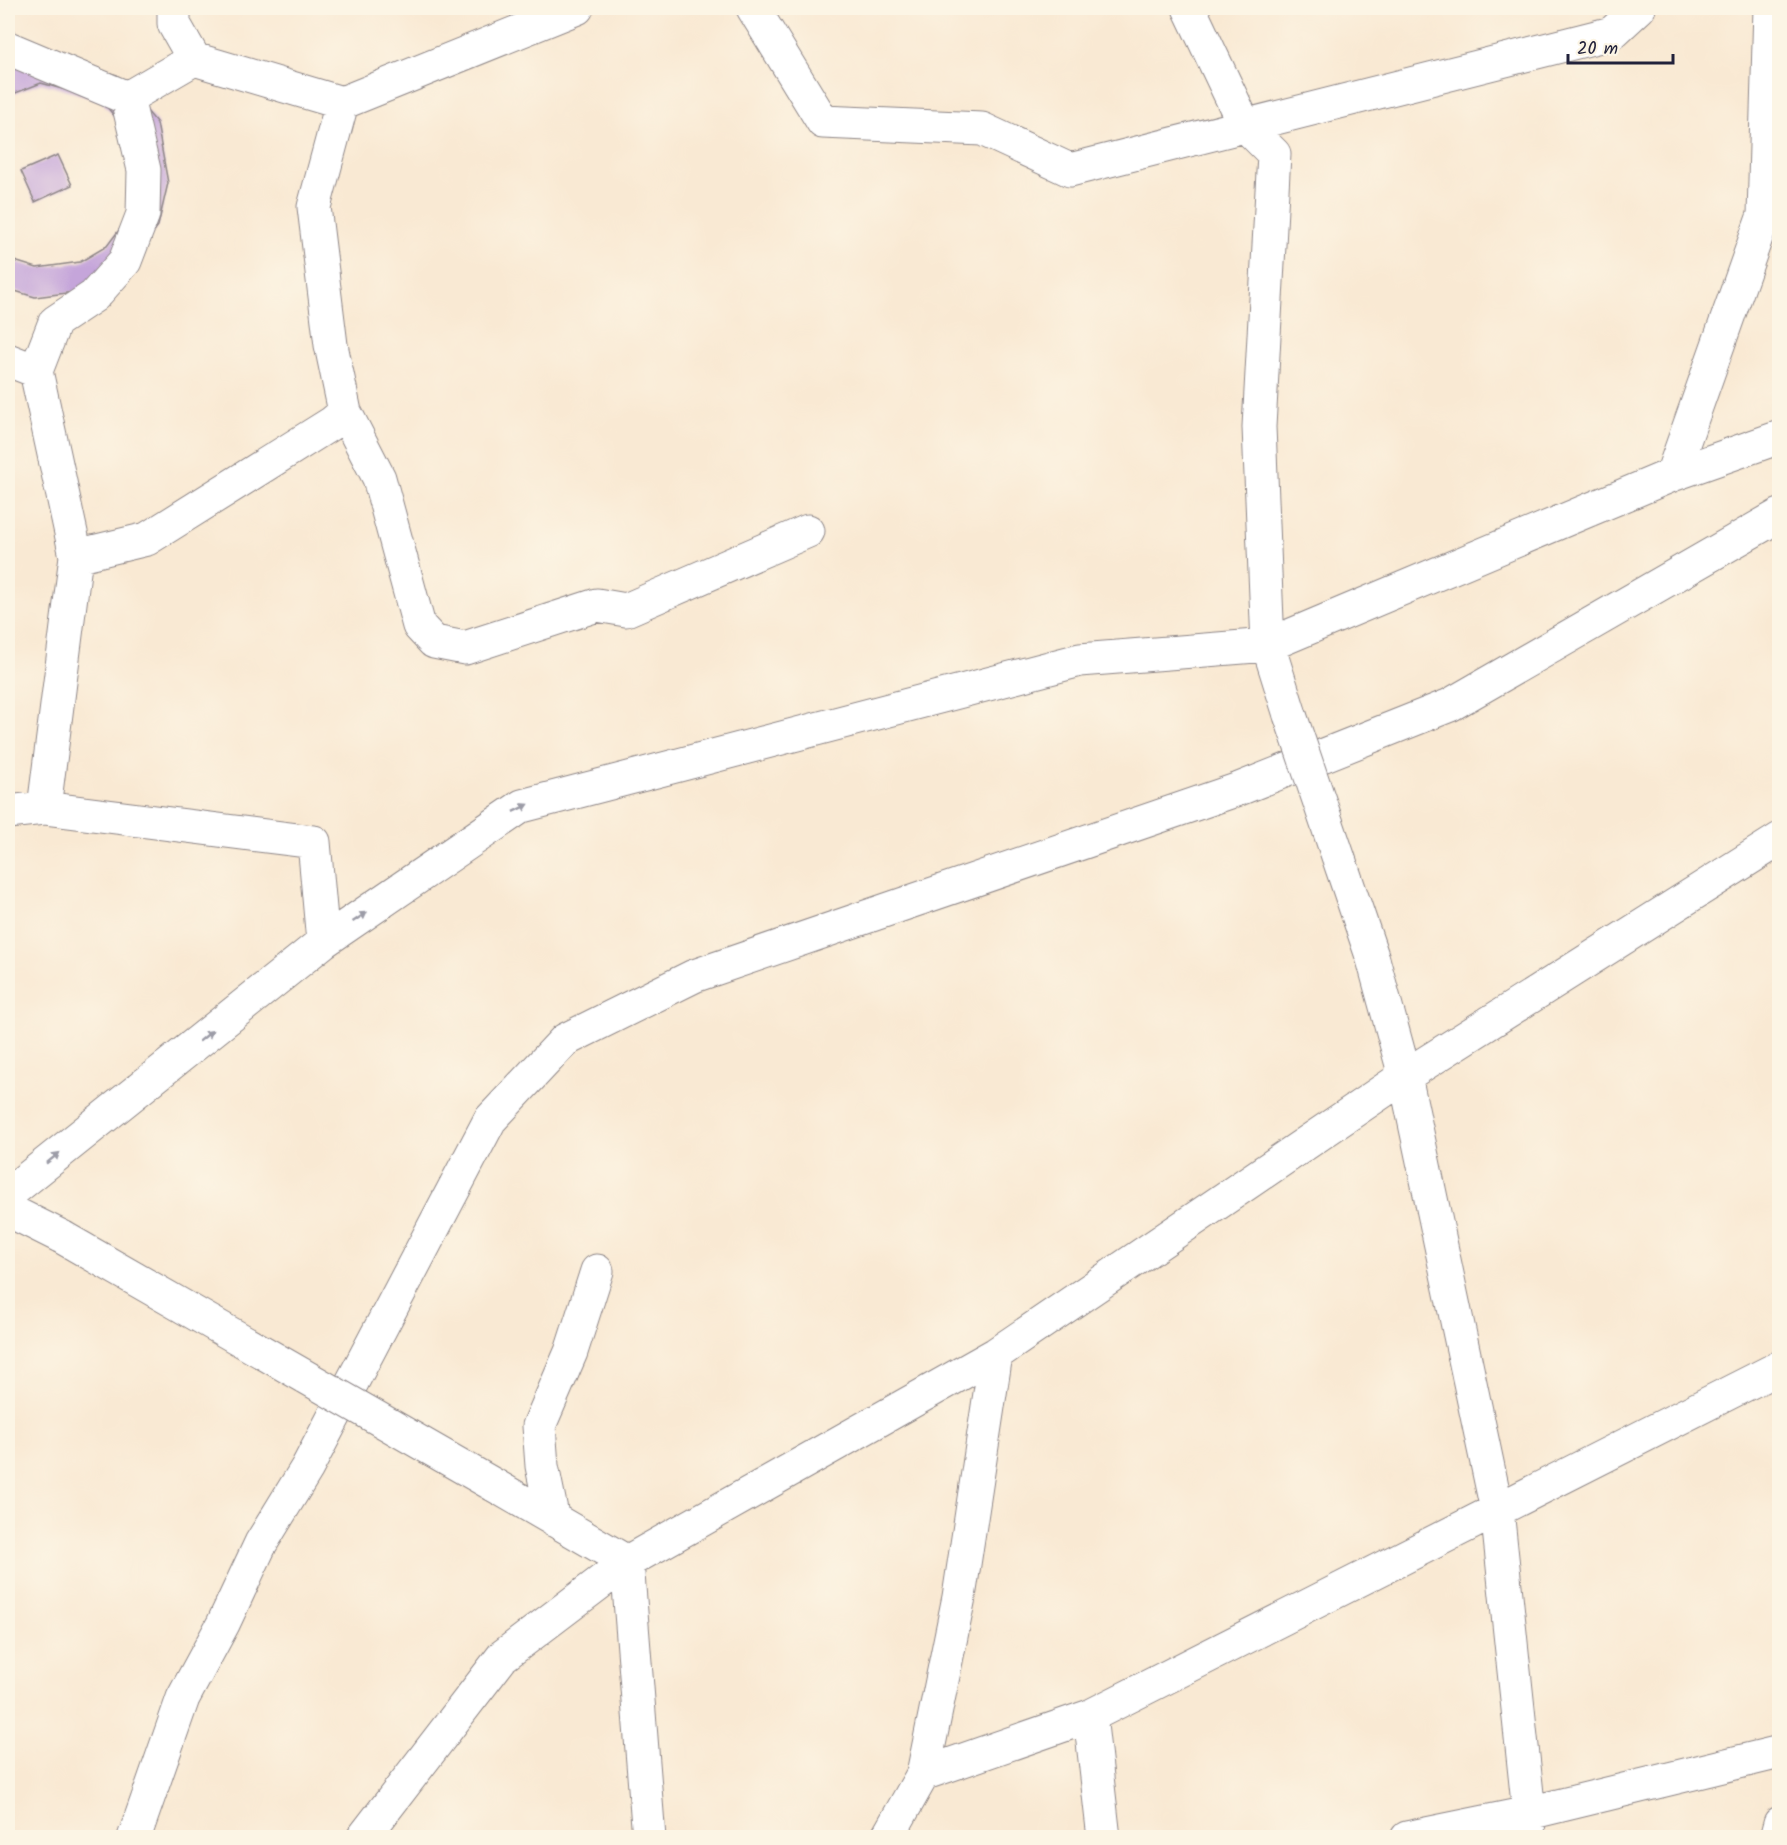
<svg xmlns="http://www.w3.org/2000/svg" width="1787" height="1845" viewBox="0 0 1787 1845" font-family="Kalam,sans-serif">
<style>
.building{fill:#c5a5da}
.lines{fill:none;stroke-linecap:round;stroke-linejoin:round}
.minor-casing{stroke:#8e8687;stroke-width:35}
.minor{stroke:#fff;stroke-width:33}
.minor-bridge-casing{stroke:#8e8687;stroke-width:35;stroke-linecap:butt}
.minor-bridge{stroke:#fff;stroke-width:33}
.oneway{fill:#9c9ca7}
</style>
<rect width="100%" height="100%" fill="#fcf5e5"/>
<filter id="ink" filterUnits="userSpaceOnUse"><feTurbulence type="fractalNoise" baseFrequency=".0167" numOctaves="2"/><feDisplacementMap in="SourceGraphic" scale="12" xChannelSelector="R" yChannelSelector="G"/><feConvolveMatrix kernelMatrix="1 2 1 2 8 2 1 2 1" color-interpolation-filters="sRGB"/></filter>
<filter id="wash" filterUnits="userSpaceOnUse"><feTurbulence type="fractalNoise" baseFrequency=".008" numOctaves="4" result="noise"/><feDisplacementMap in="SourceGraphic" scale="24" xChannelSelector="R" yChannelSelector="G"/><feGaussianBlur stdDeviation="1.35" result="paint"/><feColorMatrix in="noise" values="0 0 0 0 0 0 0 0 0 0 0 0 0 0 0 0 0 1.4 0 .05"/><feComposite in="paint" operator="in"/></filter>
<g filter="url(#wash)">
<rect width="100%" height="100%" fill="#f9e9d3"/>
<g id="blocks">
<path class="building" d="M40 53 117 75 157 123 168 183 158 226 127 267 90 290 35 297 8 289V259L37 268 80 262 107 246 131 214V136L101 100 41 83 8 96V65Z
M58 155 72 185 35 202 21 171Z"/>
</g>
</g>
<g filter="url(#ink)">
<use href="#blocks" fill-opacity="0" stroke="#8e8687" stroke-width="1.5"/>
<g class="lines">
<g class="minor-casing">
<path id="minor" d="M174 8V24L194 59
M753 8 823 122 982 129 1070 170 1612 33 1639 8
M1189 8 1244 124 1274 154 1259 427 1268 645 1290 715
M8 48 127 98 144 170 143 214 125 261 94 296 55 322 36 371 76 556 44 808
M127 98 194 59 342 103 577 8
M8 360 36 371
M345 412 379 478 419 626 434 642 465 648 597 605 626 610 808 531
M1672 475 1764 215 1770 8
M76 556 147 539 332 423 345 412 331 345 314 207 342 103
M8 812 44 808 314 842 323 942
M1373 959 1405 1076 1497 1510 1529 1813 1528 1838
M8 1194 323 942 522 806 1080 660 1268 645 1672 475 1780 437
M8 1210 62 1237
M494 1485 627 1562 649 1838
M553 1520 542 1466 539 1426 571 1352 597 1271
M1090 1716 1104 1838
M923 1774 1090 1716 1780 1367
M134 1838 183 1698 223 1624 261 1543 307 1468 490 1120 565 1040 694 976 1239 789 1450 705 1780 515
M363 1838 503 1656 627 1562 996 1354 1405 1076 1780 839
M887 1838 923 1774 959 1597 996 1354
M1407 1838 1529 1813 1780 1752
M1776 1838 1780 1823"/>
</g>
<use href="#minor" class="minor"/>
<g class="minor-bridge-casing">
<path id="minor-bridge" d="M1290 715 1373 959
M62 1237 494 1485"/>
</g>
<use href="#minor-bridge" class="minor-bridge"/>
</g>
<defs><path id="oneway-solid" d="M-6-.8H1V-3.2L6.5 0L1 3.2V.8H-6Z" transform="scale(1.5)"/></defs>
<g class="oneway">
<use href="#oneway-solid" transform="translate(521 808) rotate(-26)"/>
<use href="#oneway-solid" transform="translate(360 917) rotate(-34)"/>
<use href="#oneway-solid" transform="translate(206 1036) rotate(-39)"/>
<use href="#oneway-solid" transform="translate(53 1158) rotate(-39)"/>
</g>
</g>
<rect width="1787" height="1845" fill="none" stroke="#fcf5e5" stroke-width="30"/>
<path d="M1568 54v9h105v-9" fill="none" stroke="#22223b" stroke-width="3"/>
<text x="1577" y="54" font-size="18" fill="#22223b" stroke="#fcf5e5" stroke-width="4.5" paint-order="stroke">20 m</text>
</svg>
